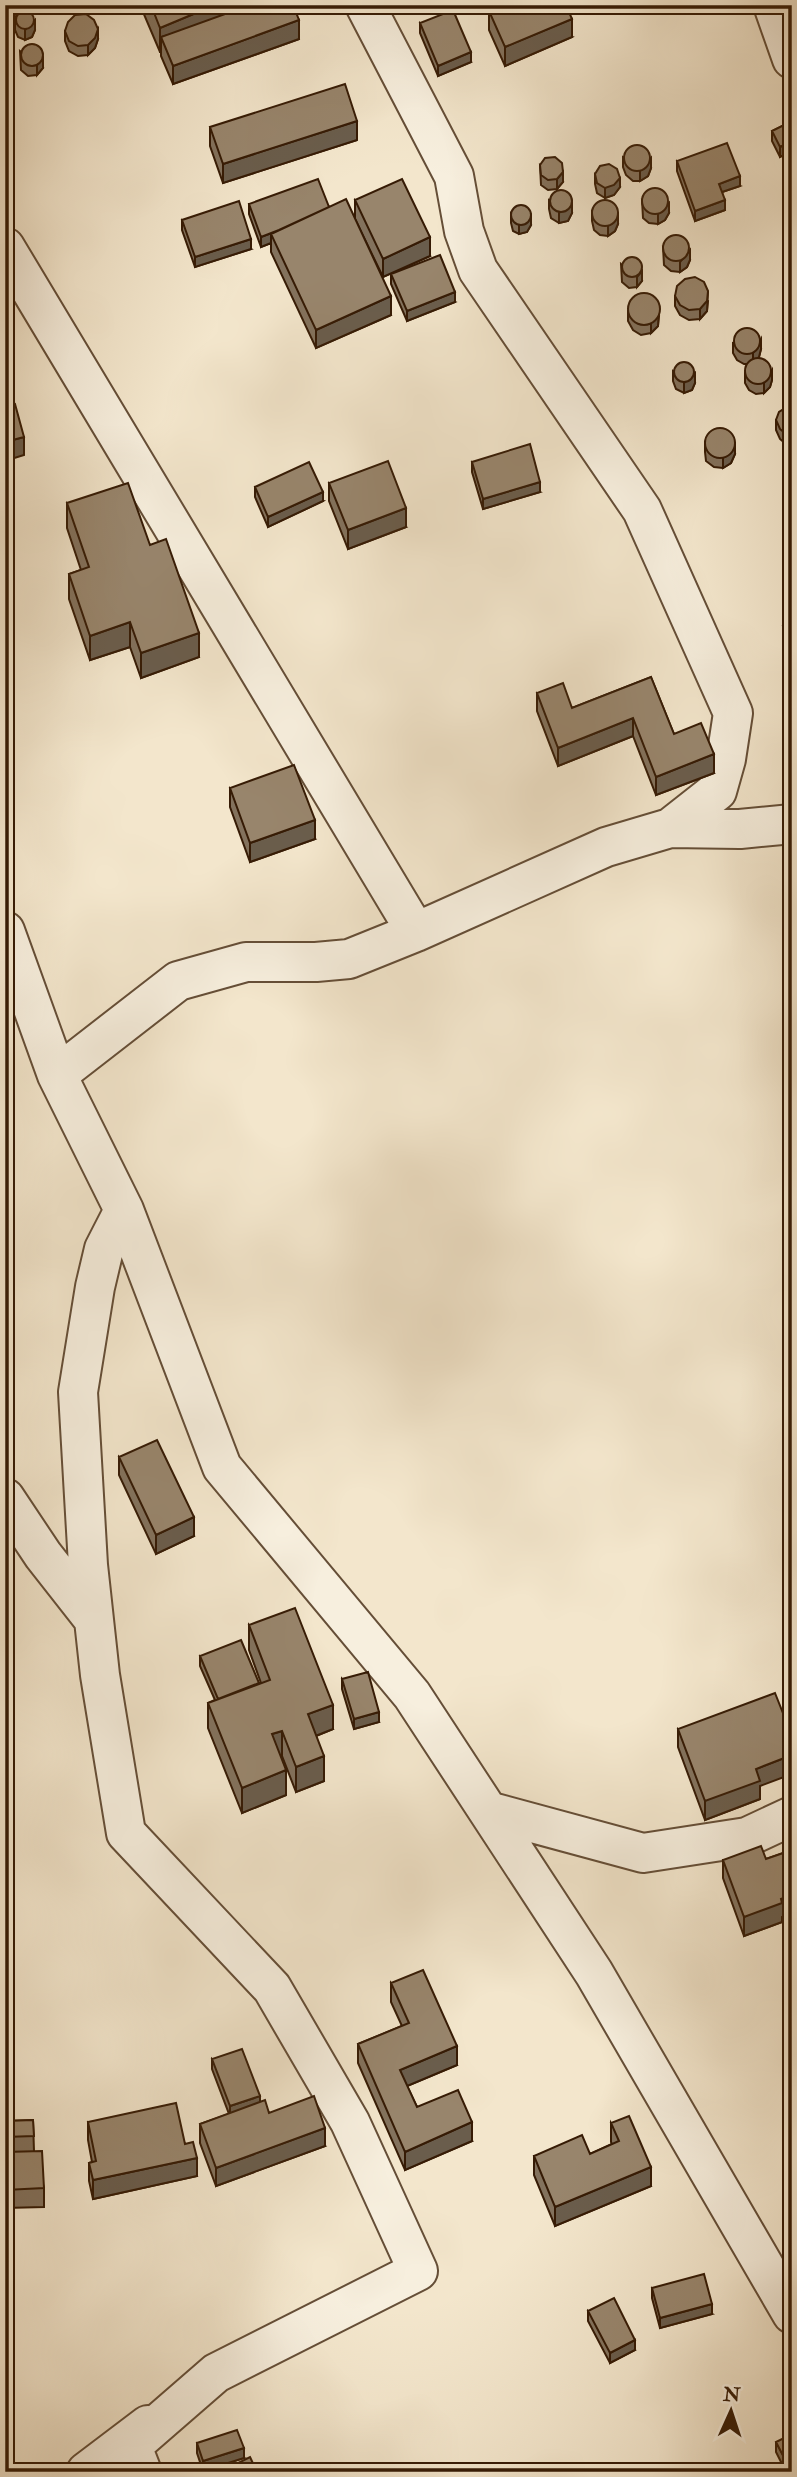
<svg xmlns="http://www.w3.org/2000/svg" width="797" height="2477" viewBox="0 0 797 2477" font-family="'IM FELL Double Pica',serif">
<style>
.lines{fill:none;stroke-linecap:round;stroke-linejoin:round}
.minor-casing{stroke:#654e37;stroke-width:42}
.minor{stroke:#f7efde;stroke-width:38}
.wall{fill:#83725d;stroke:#361b05;stroke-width:2}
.shaded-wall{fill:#6a5d4c;stroke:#361b05;stroke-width:2}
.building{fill:#98856c;stroke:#361b05;stroke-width:2}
</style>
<rect width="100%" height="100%" fill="#f3e6cc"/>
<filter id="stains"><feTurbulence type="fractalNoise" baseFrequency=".00286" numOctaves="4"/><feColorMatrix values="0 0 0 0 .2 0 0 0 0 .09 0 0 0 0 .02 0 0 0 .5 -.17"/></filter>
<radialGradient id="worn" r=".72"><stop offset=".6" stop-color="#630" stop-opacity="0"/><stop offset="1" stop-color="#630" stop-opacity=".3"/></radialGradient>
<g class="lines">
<g class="minor-casing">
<path id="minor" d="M365 5 454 176 464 231 478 270 642 510 733 713 726 759 717 791 670 828
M773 5 792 59
M5 247 416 932
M5 931 57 1075 124 1210 222 1467 412 1695 594 1973 792 2314
M57 1075 178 981 246 962H316L349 959 416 932 606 847 670 828 740 829 792 824
M124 1210 104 1249 95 1287 78 1392 88 1565 100 1675 126 1833 272 1988 350 2122 418 2271 216 2373 132 2446 142 2472
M5 1498 43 1555 94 1620
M488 1811 643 1853 747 1837 792 1816
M86 2472 148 2425"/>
</g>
<use href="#minor" class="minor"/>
</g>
<path class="wall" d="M5 5H18V12L35 30 32 37 25 40 18 37 15 30V20L16 16 12 21 5 22Z
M60 5H74L72 7H64Z
M140 5H293L299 39 173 84 161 56V52H160Z
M489 11 572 37 505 66 489 30Z
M420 23 471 62 438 76 420 33Z
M65 31 98 39 95 48 88 55 78 56 69 51 65 41Z
M20 51 43 68 37 75 28 76 21 70Z
M792 121V151L780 157 772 141V131Z
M210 127 357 140 223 183 210 146Z
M623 157 651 168 648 176 640 181H633L626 175 623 167Z
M677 161 740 186 722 192 725 210 695 221 677 171Z
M540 165 563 182 557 189 548 190 541 185Z
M595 174 620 187 614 195 605 198 597 193 595 184Z
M355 200 430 256 383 277 355 219Z
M549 200 572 213 568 221 559 223 551 218 549 209Z
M642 200 669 213 665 220 658 224 649 223 643 218Z
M249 204 329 207 391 315 316 348 271 252V243L261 247 249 214Z
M592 211 618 224 615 231 608 236 600 235 594 230 592 221Z
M511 213 531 225 527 232 519 234 513 231 511 223Z
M182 220 251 249 195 267 182 230Z
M663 247 690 260 687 267 680 272 671 271 664 265Z
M621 264 642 281 637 287 629 288 622 282Z
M391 274 455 302 407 321 391 284Z
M675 296 708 301 707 311 700 319 689 320 680 315 675 306Z
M628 311 659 316 658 326 651 333 641 335 633 330 628 321Z
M733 343 761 349 759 357 757 359 772 380 770 387 764 393 756 394 749 390 745 383V373L749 364H744L737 360 733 353Z
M673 371 695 383 692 390 684 393 676 389 673 381Z
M792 406V445H787L780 439 776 430V420Z
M705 442 735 454 731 463 723 468 714 467 706 461 705 452Z
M472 462 540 492 483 509 472 472Z
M329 483 406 527 348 549 329 501Z
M255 487 323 501 268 527 255 497Z
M67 503 150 545 199 657 141 678 130 647 90 660 69 599V574L81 570 67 528Z
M792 622V664L783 645V626Z
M651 677 674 734 714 773 656 795 633 736 558 766 537 711V693L572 708Z
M230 788 315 839 250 862 230 807Z
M119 1457 194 1536 156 1554 119 1475Z
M249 1625 333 1729 316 1736 324 1781 296 1792 282 1756H281L286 1795 242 1813 208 1728V1703L215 1700 200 1666V1656L259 1683H261L249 1650Z
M342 1679 379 1722 354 1729 342 1689Z
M678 1729 760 1786V1799L705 1820 678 1747Z
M792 1850V1914L782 1917V1922L744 1936 723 1878V1860L766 1859Z
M391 1983 457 2065 407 2086 417 2107 472 2141 405 2170 358 2063V2044L402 2026 391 2002Z
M212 2059 269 2113 325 2146 216 2186 200 2143V2124L229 2114 212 2069Z
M33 2120 34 2151 44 2188V2207L5 2208V2121Z
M88 2122 185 2144 197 2176 93 2199 89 2181V2163L92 2162 88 2140Z
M611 2123 651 2186 555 2226 534 2175V2156L590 2154 612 2144 611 2142Z
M652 2288 712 2314 660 2328 652 2298Z
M588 2311 635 2350 610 2363 588 2321Z
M776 2442 792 2472H786L776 2452Z
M197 2443 244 2458 203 2471 197 2453Z"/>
<path class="shaded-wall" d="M17 5H18V14L12 21V11Z
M215 5H276L161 37V52H160V28Z
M416 5H428L416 10Z
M572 19V37L505 66V47Z
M35 20V30L32 37 25 40V30Z
M299 20V39L173 84V66Z
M98 29V39L95 48 88 55V45Z
M471 52V62L438 76V66Z
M43 58V68L37 75V65Z
M357 121V140L223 183V164Z
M792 141V151L780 157V147Z
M651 158V168L648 176 640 181V171Z
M563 172V182L557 189V179Z
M740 176V186L719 193V184Z
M620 178V187L614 195 605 198V188Z
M725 200V210L695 221V211Z
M572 203V213L568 221 559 223V213Z
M669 203V213L665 220 658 224V214Z
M331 211 271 234V243L261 247V237Z
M618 214V224L615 231 608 236V226Z
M531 215V225L527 232 519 234V224Z
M430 237V256L383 277V259Z
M251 239V249L195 267V257Z
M690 250V260L687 267 680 272V262Z
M642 271V281L637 287V277Z
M708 291 707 311 700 319V309Z
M455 292V302L407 321V311Z
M10 296V315L5 316V298Z
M391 296V315L316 348V330Z
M659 306 658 326 651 333V323Z
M761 339V349L759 357 753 363V353Z
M772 370V380L770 387 764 393V383Z
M695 373V383L692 390 684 393V383Z
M24 437V455L5 461V442Z
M735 444V454L731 463 723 468V458Z
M540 482V492L483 509V499Z
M323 492V501L268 527V517Z
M406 508V527L348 549V530Z
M130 622V647L90 660V636Z
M199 633V657L141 678V653Z
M633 718V736L558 766V748Z
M714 754V773L656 795V777Z
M315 820V839L250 862V843Z
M194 1517V1536L156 1554V1535Z
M333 1705V1729L308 1739V1714Z
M379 1712V1722L354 1729V1719Z
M282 1731V1756L272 1759V1734Z
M792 1755V1774L760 1786V1799L705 1820V1801L756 1769Z
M324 1756V1781L296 1792V1767Z
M286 1770V1795L242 1813V1788Z
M792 1895V1914L782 1917V1922L744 1936V1917L781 1899Z
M457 2046V2065L400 2089V2070Z
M260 2096V2106L230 2116V2106Z
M472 2122V2141L405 2170V2152Z
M325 2128V2146L216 2186V2168Z
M197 2158V2176L93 2199V2180Z
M651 2167V2186L555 2226V2207Z
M712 2304V2314L660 2328V2318Z
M635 2340V2350L610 2363V2353Z
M244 2448V2458L203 2471V2461Z"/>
<path class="building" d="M5 5H17L12 11 5 12Z
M151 5H215L160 28Z
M250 5H293L299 20 173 66 161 37Z
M503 5H566L572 19 505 47 489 11Z
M453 10 471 52 438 66 420 23Z
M16 20a9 9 0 1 1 18 0a9 9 0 1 1-18 0Z
M86 14 94 20 98 29 95 38 88 45 78 46 69 41 65 31 68 22 75 15Z
M21 55a11 11 0 1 1 22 0a11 11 0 1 1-22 0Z
M345 84 357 121 223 164 210 127Z
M792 121V141L780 147 772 131Z
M727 143 740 176 719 184 725 200 695 211 677 161Z
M624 158a13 13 0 1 1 26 0a13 13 0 1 1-26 0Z
M555 157 562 163 563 172 557 179 548 180 541 175 540 165 545 158Z
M609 164 617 169 620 178 614 185 605 188 597 183 595 174 600 166Z
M318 179 329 207 279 230 261 237 249 204Z
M402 179 430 237 383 259 355 200Z
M642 201a13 13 0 1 1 26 0a13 13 0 1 1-26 0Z
M550 201a11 11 0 1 1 22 0a11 11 0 1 1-22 0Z
M346 199 391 296 316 330 271 234Z
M592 213a13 13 0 1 1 26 0a13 13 0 1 1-26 0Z
M239 201 251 239 195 257 182 220Z
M511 215a10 10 0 1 1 20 0a10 10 0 1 1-20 0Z
M663 248a13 13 0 1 1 26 0a13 13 0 1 1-26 0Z
M440 255 455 292 407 311 391 274Z
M622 267a10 10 0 1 1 20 0a10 10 0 1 1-20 0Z
M695 277 704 282 708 291 707 301 700 309 689 310 680 305 675 296 677 286 685 279Z
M5 281 10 296 5 298Z
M628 309a16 16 0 1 1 32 0a16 16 0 1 1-32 0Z
M734 341a13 13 0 1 1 26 0a13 13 0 1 1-26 0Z
M745 371a13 13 0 1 1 26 0a13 13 0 1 1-26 0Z
M674 372a10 10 0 1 1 20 0a10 10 0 1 1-20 0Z
M15 404 24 437 5 442V407Z
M792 406V435H787L780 429 776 420 779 412 787 407Z
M705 443a15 15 0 1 1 30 0a15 15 0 1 1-30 0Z
M530 444 540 482 483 499 472 462Z
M388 461 406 508 348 530 329 483Z
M309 462 323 492 268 517 255 487Z
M128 483 150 545 166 539 199 633 141 653 130 622 90 636 69 574 89 567 67 503Z
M792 622V645L783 626Z
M651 677 674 734 701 723 714 754 656 777 633 718 558 748 537 693 563 683 572 708Z
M294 765 315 820 250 843 230 788Z
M157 1440 194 1517 156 1535 119 1457Z
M295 1608 333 1705 308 1714 324 1756 296 1767 282 1731 272 1734 286 1770 242 1788 208 1703 270 1680 249 1625Z
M241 1640 259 1683 218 1699 200 1656Z
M368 1672 379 1712 354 1719 342 1679Z
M775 1693 792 1736V1755L756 1769 760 1781 705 1801 678 1729Z
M761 1846 766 1859 792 1850V1895L781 1899 782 1903 744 1917 723 1860Z
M423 1970 457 2046 400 2070 417 2107 458 2090 472 2122 405 2152 358 2044 409 2023 391 1983Z
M242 2049 260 2096 230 2106 212 2059Z
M314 2096 325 2128 216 2168 200 2124 265 2100 269 2113Z
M176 2103 185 2144 193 2142 197 2158 93 2180 89 2163 96 2161 88 2122Z
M629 2116 651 2167 555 2207 534 2156 582 2135 590 2154 619 2141 611 2123Z
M33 2120 34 2136 5 2137V2121Z
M42 2151 44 2188 5 2190V2152Z
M704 2274 712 2304 660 2318 652 2288Z
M614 2298 635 2340 610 2353 588 2311Z
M237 2430 244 2448 203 2461 197 2443Z
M792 2434V2470L791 2471 776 2442Z
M250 2457 257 2472H234L232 2466Z"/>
<rect width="797" height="2477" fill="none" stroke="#f3e6cc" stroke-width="28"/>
<rect x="7" y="7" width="783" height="2463" fill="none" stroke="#361b05" stroke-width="3.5"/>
<rect x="14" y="14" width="769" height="2449" fill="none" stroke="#361b05" stroke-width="2"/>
<g transform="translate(731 2411) rotate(3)" stroke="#f7efde" stroke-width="5" paint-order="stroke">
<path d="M0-5L12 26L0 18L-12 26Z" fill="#361b05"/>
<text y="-10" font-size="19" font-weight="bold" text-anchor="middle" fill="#361b05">N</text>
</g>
<rect width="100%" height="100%" filter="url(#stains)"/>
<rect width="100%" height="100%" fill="url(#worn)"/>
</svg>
